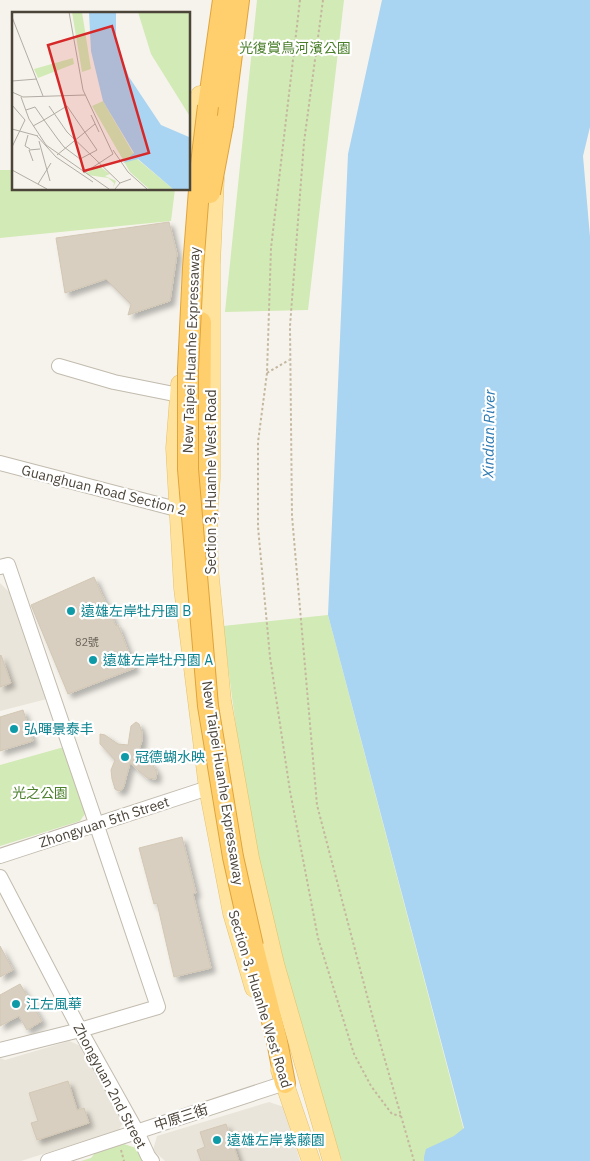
<svg xmlns="http://www.w3.org/2000/svg" width="590" height="1161" viewBox="0 0 590 1161" font-family="'IBM Plex Sans','Noto Sans TC',sans-serif">
<style>
.residential{fill:#eae5da}
.green{fill:#d2eab5}
.water{fill:#a9d4f2}
.building{fill:#d8cfc1;stroke:#d3c7b4;filter:url(#shadow)}
.lines{fill:none;stroke-linecap:round;stroke-linejoin:round}
.minor-casing{stroke:#c2bbae;stroke-width:16}
.major-casing{stroke:#e6c16a;stroke-width:19}
.highway-casing{stroke:#e0a43c;stroke-width:22}
.path{stroke:#c4b79f;stroke-width:2;stroke-dasharray:2.5 2.5;stroke-linecap:butt}
.minor{stroke:#fff;stroke-width:14}
.major{stroke:#ffe39c;stroke-width:18}
.highway{stroke:#ffcf6e;stroke-width:20}
.highway-bridge-casing{stroke:#e0a43c;stroke-width:22;stroke-linecap:butt}
.highway-bridge{stroke:#ffcf6e;stroke-width:20}
.culture-dot{fill:#0f9aa8;stroke:#fff;stroke-width:2}
.labels{text-anchor:middle;stroke-width:4.5;stroke-linejoin:round;paint-order:stroke}
.number-label{font-size:11px;fill:#6e675b}
.park-label{font-size:14px;fill:#4a7f2a;stroke:#fff}
.street-label{font-size:14px;fill:#4b4439;stroke:#fff}
.culture-label{font-size:14px;fill:#0d838f;stroke:#fff;text-anchor:start}
.water-label{font-size:15px;font-style:italic;fill:#2e7ab2;stroke:#fff}
.inset-road{fill:none;stroke:#b2ada4;stroke-width:1}
.view{fill:#d62828;fill-opacity:0.15;stroke:#d62828;stroke-width:2.5}
.inset-edge{fill:none;stroke:#4b4439;stroke-width:2.5}
</style>
<defs>
<filter id="shadow"><feDropShadow dx="4.5" dy="4.5" stdDeviation="2.5" flood-color="#0004"/></filter>
</defs>
<rect width="100%" height="100%" fill="#f6f3ec"/>
<path class="residential" d="M0 583 12 595 47 699 0 711Z
M69 1041 81 1046 124 1120 119 1130 21 1161H0V1058L5 1060Z
M269 1102 284 1107 300 1161H165L153 1150 157 1136Z"/>
<path class="green" d="M257 0H344L308 310 225 312Z
M0 170H14V189H175L171 221 0 238Z
M328 615 472 1161H342C314 1072 287 982 266 891 245 804 234 715 223 626Z
M64 747 87 811 80 821 0 846V765Z
M124 1144 136 1148 145 1161H81L91 1158 95 1153Z"/>
<path class="water" d="M382 0H590V127L583 156 590 237V1161H424V1157L426 1149 454 1136 464 1128 328 615 348 154Z"/>
<path class="building" d="M169 222 177 254 170 301 128 315 131 304 106 279 65 293 56 238Z
M94 577 116 626 118 625 135 668 68 694 31 605Z
M1 655 11 683 0 687V656Z
M23 710 33 741 0 751V717Z
M136 722 139 724 142 732V741L137 756 148 760 152 764 157 772 156 779 147 778 130 763 124 786 122 790 118 791 115 789 112 779 111 770 115 760 100 744V734L105 735 118 744 128 745 131 726Z
M182 837 196 893 193 894 211 968 174 977 157 903 154 904 139 848Z
M0 946 13 970 0 977Z
M20 984 42 1021 27 1030 19 1016 0 1026V995Z
M68 1081 77 1110 84 1108 89 1123 37 1140 31 1123 38 1121 29 1093Z
M226 1124 239 1161H201L197 1150 205 1147 200 1132Z"/>
<g class="lines">
<g class="minor-casing">
<path id="minor" d="M59 366 114 382 179 395
M0 463 188 512
M0 567 8 565C58 713 109 859 158 1007L80 1030 0 1050
M0 856 208 788
M0 877 80 1030 137 1132 148 1156 152 1161
M48 1161 285 1083"/>
</g>
<g class="major-casing">
<path id="major" d="M194 148 200 95
M215 178 211 264V478L208 516 209 568 222 701 250 858 275 964 332 1161
M180 384 175 448 183 588 208 788 232 913 254 988
M280 1070 311 1161"/>
</g>
<g class="highway-casing">
<path id="highway" d="M208 106 223 0
M223 124 239 0
M201 322 200 461 208 516
M253 946 277 1041 285 1083"/>
</g>
<path class="path" d="M300 0 271 248 267 373 258 442V527L270 657 290 791 318 938 354 1054 371 1086 392 1114 401 1116
M323 0 304 142 290 326 292 516 317 805 374 1022 414 1161
M267 373 289 360
M121 1150 124 1161"/>
<use href="#minor" class="minor"/>
<use href="#major" class="major"/>
<use href="#highway" class="highway"/>
<g class="highway-bridge-casing">
<path id="highway-bridge" d="M208 106 201 164 193 268 188 369V469L208 706 233 857 253 946
M210 193 223 124"/>
</g>
<use href="#highway-bridge" class="highway-bridge"/>
</g>
<g class="culture-dot">
<circle cx="71" cy="611" r="5"/>
<circle cx="93" cy="660" r="5"/>
<circle cx="14" cy="729" r="5"/>
<circle cx="125" cy="757" r="5"/>
<circle cx="16" cy="1004" r="5"/>
<circle cx="217" cy="1140" r="5"/>
</g>
<g class="labels">
<g class="number-label">
<text x="87" y="646">82號</text>
</g>
<g class="park-label">
<text x="295" y="53">光復賞鳥河濱公園</text>
<text x="40" y="798">光之公園</text>
</g>
<g class="street-label">
<text transform="translate(191 350) rotate(-88)" y="5">New Taipei Huanhe Expressaway</text>
<text transform="translate(211 482) rotate(-90)" y="5">Section 3, Huanhe West Road</text>
<text transform="translate(104 490) rotate(14)" y="5">Guanghuan Road Section 2</text>
<text transform="translate(223 783) rotate(81)" y="5">New Taipei Huanhe Expressaway</text>
<text transform="translate(104 822) rotate(-18)" y="5">Zhongyuan 5th Street</text>
<text transform="translate(260 999) rotate(73)" y="5">Section 3, Huanhe West Road</text>
<text transform="translate(110 1086) rotate(62)" y="5">Zhongyuan 2nd Street</text>
<text transform="translate(181 1117) rotate(-18)" y="5">中原三街</text>
</g>
<g class="culture-label">
<text x="81" y="616">遠雄左岸牡丹園 B</text>
<text x="103" y="665">遠雄左岸牡丹園 A</text>
<text x="24" y="734">弘暉景泰丰</text>
<text x="135" y="762">冠德蝴水映</text>
<text x="26" y="1009">江左風華</text>
<text x="227" y="1145">遠雄左岸紫藤園</text>
</g>
<g class="water-label">
<text transform="translate(489 434) rotate(-89)" y="5">Xindian River</text>
</g>
</g>
<g transform="translate(12 12)">
<rect width="178" height="178" fill="#f6f3ec"/>
<path d="M60 0H70L79 57 70 60ZM126 0H177V103L139 42ZM61 46 62 52 26 66 22 57ZM91 89 124 146 161 177H137L118 160 80 94ZM87 154 98 162 93 164 104 169 101 176 102 171 96 166 76 163 74 161Z" fill="#d2eab5"/>
<path d="M77 0H104V32L117 65 149 113 177 125V177H161L126 147 111 151 122 141 91 89 79 39Z" fill="#a9d4f2"/>
<path class="inset-road" d="M57 0 71 78 101 142M0 5 31 84M0 69 25 67M0 80 11 85 73 83M9 85 17 107 34 133 97 177M0 93 13 108 0 135M37 94 55 120 108 171M14 98 23 95 32 108 45 126 52 135 68 147 85 138 55 94 32 108 21 114M79 103 87 120M0 117 26 124M16 123 13 134 18 137M25 124 44 145 81 170M27 129 38 169M101 138 116 160 135 177M45 143 83 112M21 149 17 138 28 137M0 158 35 177M72 161 101 142M26 172 39 151M103 177 108 171 119 167"/>
<path class="view" d="M100 14 137 141 72 159 36 33Z"/>
<rect width="178" height="178" class="inset-edge"/>
</g>
</svg>
